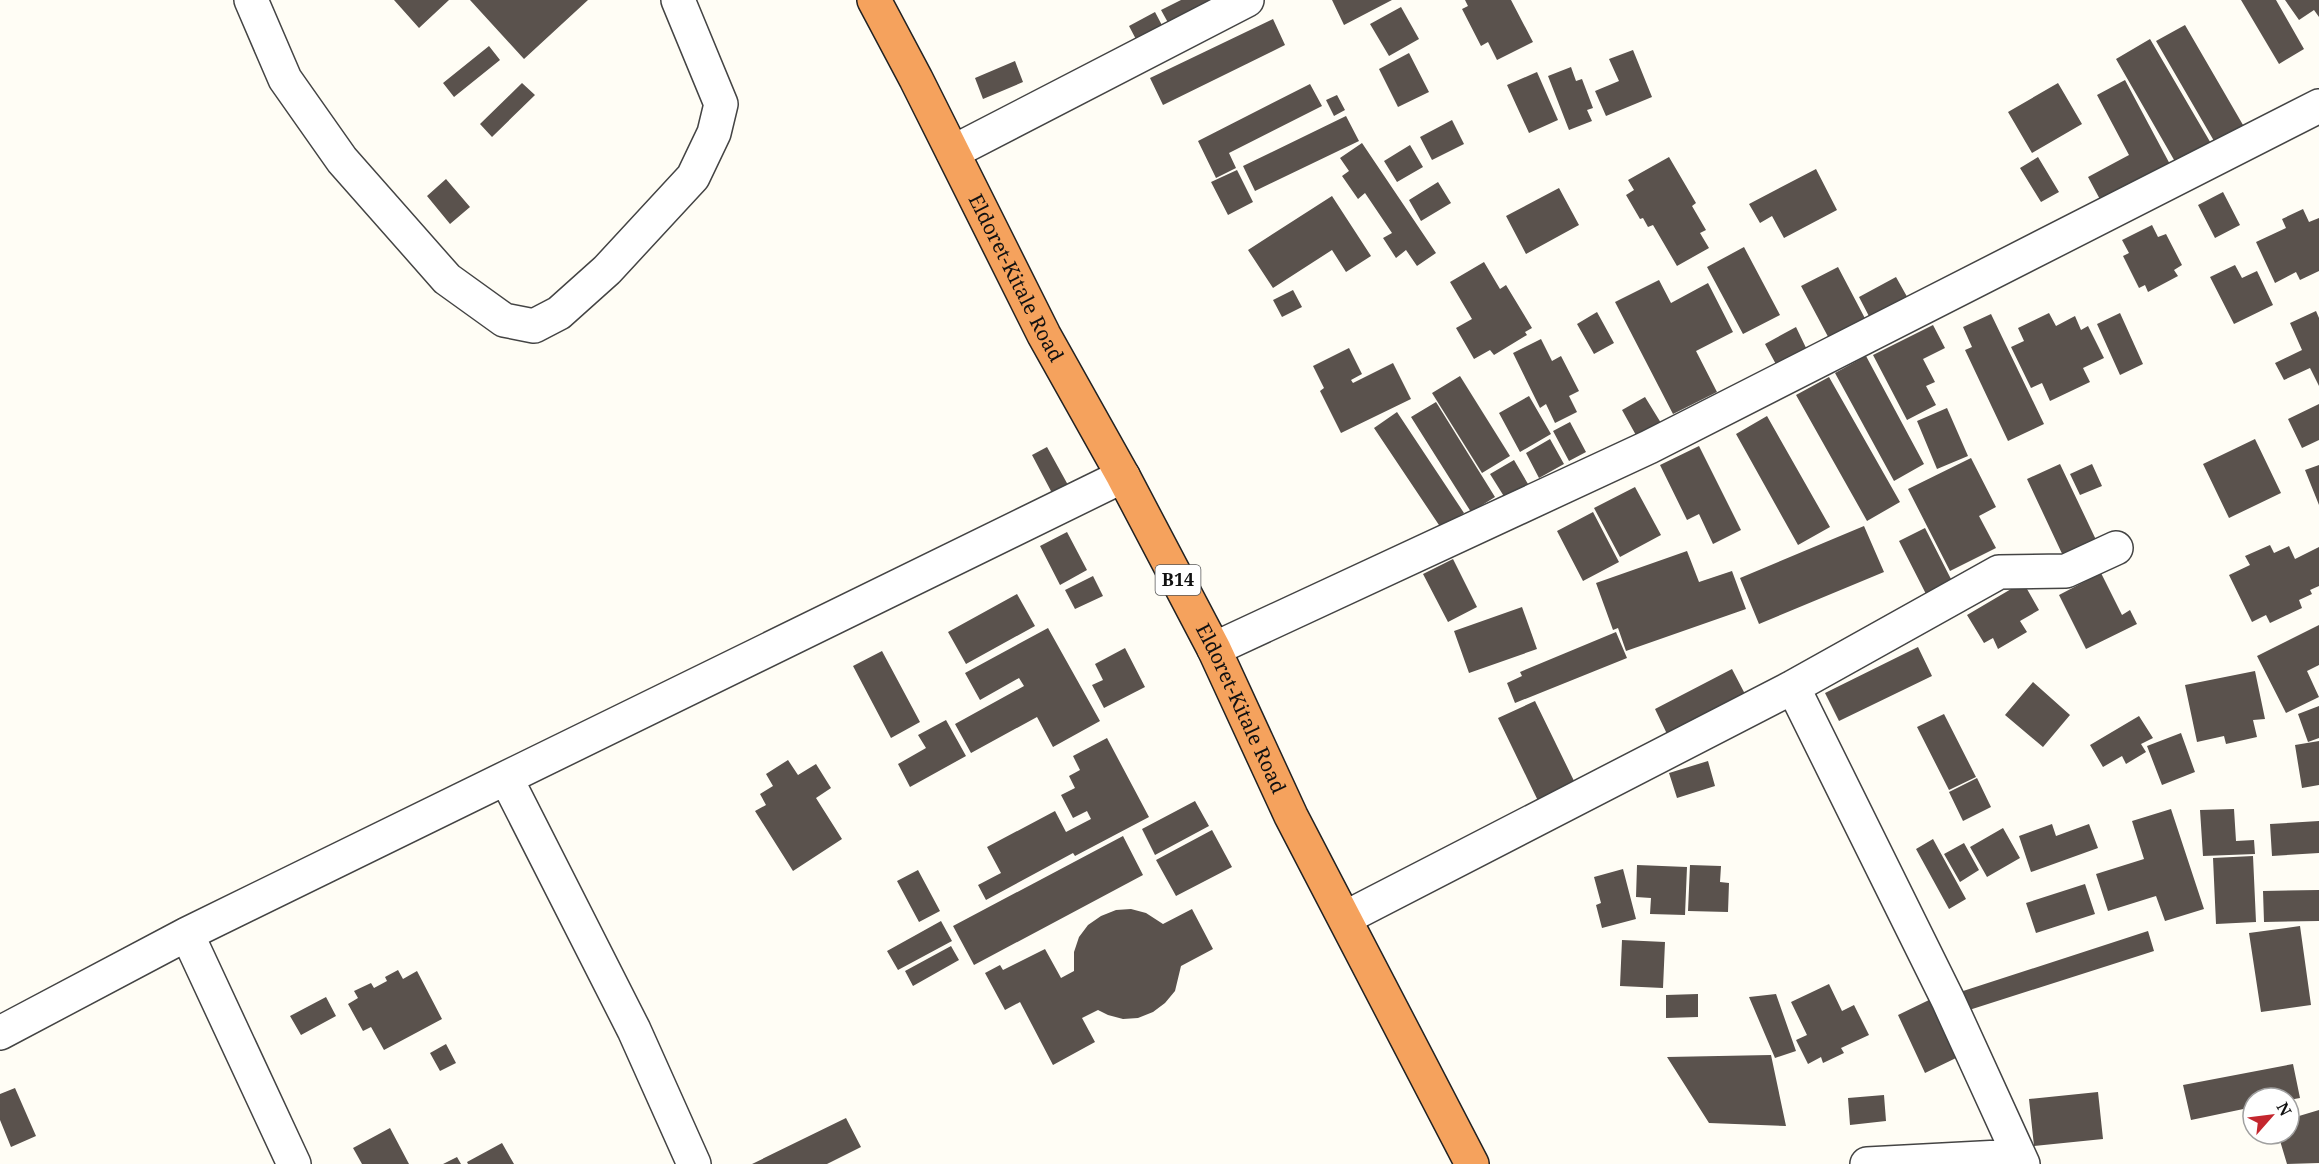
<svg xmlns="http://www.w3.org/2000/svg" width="2319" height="1164" viewBox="0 0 2319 1164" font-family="'Noto Serif',serif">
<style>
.building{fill:#5a524d}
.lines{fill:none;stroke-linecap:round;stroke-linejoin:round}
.minor-casing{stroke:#444;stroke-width:36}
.highway-casing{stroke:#222;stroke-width:36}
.minor{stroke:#fff;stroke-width:33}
.highway{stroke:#f5a25d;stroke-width:33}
.labels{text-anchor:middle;stroke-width:6;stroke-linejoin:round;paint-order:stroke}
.shield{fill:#fff;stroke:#585858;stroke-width:1.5}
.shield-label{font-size:18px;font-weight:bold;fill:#111}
.street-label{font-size:20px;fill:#111;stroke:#fff}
</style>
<rect width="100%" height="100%" fill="#fffdf5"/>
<path class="building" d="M394 0H449L419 28Z
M470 0H588L524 59Z
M1181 0H1223L1171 28 1161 10Z
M1332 0H1392L1344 25Z
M1465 0H1511L1533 42 1497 60 1488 42 1481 46 1462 9 1468 6Z
M2241 0H2276L2304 49 2279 64Z
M2285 0H2319V17L2314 10 2299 20Z
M1401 7 1419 39 1389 56 1370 24Z
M1155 12 1165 31 1139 45 1129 26Z
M1273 19 1285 45 1163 105 1150 78Z
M2185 25 2250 137 2221 153 2156 41Z
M2150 39 2216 152 2181 172 2116 59Z
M489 46 500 60 454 97 443 83Z
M1633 50 1652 97 1606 116 1595 91 1619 81 1609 59Z
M1409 53 1429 92 1398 107 1379 69Z
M1015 61 1023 82 983 99 975 78Z
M1571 67 1576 81 1582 79 1593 108 1587 110 1592 121 1569 130 1548 76Z
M1537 72 1558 120 1529 133 1507 85Z
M2125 80 2172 168 2103 205 2088 177 2129 155 2097 95Z
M522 83 535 95 492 137 480 124Z
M2058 83 2082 124 2032 153 2008 112Z
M1310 84 1322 106 1229 153 1236 168 1216 178 1198 141Z
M1337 95 1345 110 1334 116 1326 100Z
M1346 116 1359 141 1255 191 1243 166Z
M1452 120 1464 144 1432 160 1420 137Z
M1362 143 1436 253 1417 266 1406 250 1396 258 1383 238 1392 233 1365 193 1358 199 1342 176 1349 171 1340 158Z
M1410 145 1423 167 1397 182 1384 161Z
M1669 157 1696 203 1692 206 1706 230 1700 233 1709 248 1677 266 1653 225 1648 227 1643 218 1640 219 1626 195 1634 190 1628 180Z
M2038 157 2059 192 2041 202 2020 168Z
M1816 169 1837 210 1784 238 1772 216 1760 223 1749 204Z
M1237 170 1253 202 1228 215 1211 182Z
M446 179 470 207 450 224 427 196Z
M1438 182 1451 203 1421 221 1409 200Z
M1559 188 1579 225 1526 254 1506 216Z
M2223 192 2240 225 2215 238 2198 205Z
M1332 196 1371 256 1346 272 1332 250 1273 288 1248 250Z
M2303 209 2309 222 2319 218V271L2300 280 2296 272 2275 283 2256 242 2286 228 2282 219Z
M2152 225 2158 237 2166 234 2182 265 2174 270 2178 276 2148 292 2145 285 2139 288 2123 256 2129 253 2122 240Z
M1744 247 1780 315 1743 334 1707 267Z
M1484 262 1500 289 1506 285 1532 328 1525 332 1527 335 1494 355 1490 350 1474 359 1456 328 1472 319 1450 282Z
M2235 265 2242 278 2257 271 2273 305 2234 324 2210 277Z
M1838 267 1869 326 1833 346 1801 286Z
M1896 277 1910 302 1872 322 1859 297Z
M1659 280 1671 303 1708 283 1733 332 1696 351 1717 392 1673 414 1615 302Z
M1293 290 1302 307 1282 317 1273 300Z
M2316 311 2319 318V386L2310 368 2284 380 2275 363 2302 350 2290 323Z
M1597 312 1614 343 1594 354 1577 324Z
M2049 313 2056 326 2075 316 2081 330 2088 326 2104 358 2083 368 2090 382 2050 401 2042 383 2031 388 2011 347 2024 341 2018 328Z
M2120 313 2143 364 2120 375 2097 324Z
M1991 314 2044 424 2008 441 1965 350 1972 347 1963 327Z
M1933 325 1945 348 1923 359 1935 382 1926 386 1936 405 1907 420 1873 355Z
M1796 327 1808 352 1778 368 1765 344Z
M1541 339 1552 361 1561 356 1579 391 1569 396 1577 412 1555 423 1546 404 1540 408 1513 353Z
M1349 348 1362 374 1351 380 1353 383 1393 363 1411 399 1341 433 1320 391 1324 388 1313 366Z
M1866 356 1924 464 1894 481 1835 373Z
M1460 376 1510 456 1482 473 1432 393Z
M1829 377 1900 502 1867 521 1796 395Z
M1529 396 1551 434 1520 452 1499 413Z
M1645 397 1661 423 1637 437 1622 410Z
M1436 402 1495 497 1471 512 1411 417Z
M2319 404V440L2302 448 2288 419Z
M1947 408 1968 456 1937 469 1917 421Z
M1397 412 1464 513 1441 528 1374 428Z
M1767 416 1830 527 1798 545 1736 434Z
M1570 422 1586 452 1569 461 1553 431Z
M1550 439 1564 464 1539 478 1526 453Z
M2255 439 2281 493 2229 518 2203 464Z
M1699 446 1741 530 1713 544 1699 514 1687 520 1660 465Z
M1047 447 1068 485 1052 493 1032 455Z
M1971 458 1996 507 1979 516 1996 548 1950 571 1908 489Z
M1514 460 1528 484 1505 498 1490 474Z
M2060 464 2098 544 2065 560 2027 479Z
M2092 464 2102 486 2080 495 2070 474Z
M2319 465V505L2305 470Z
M1635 487 1661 535 1620 557 1594 508Z
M1593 512 1619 562 1583 581 1557 531Z
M1864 526 1884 572 1759 624 1740 578Z
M1925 528 1952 581 1926 594 1899 541Z
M1067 532 1087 570 1060 585 1040 546Z
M2270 545 2274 553 2289 546 2295 559 2319 547V586L2310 590 2312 594 2299 600 2302 608 2270 623 2266 615 2252 622 2229 575 2250 565 2245 556Z
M1687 551 1699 582 1732 571 1746 609 1626 651 1618 628 1613 630 1596 583Z
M1453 559 1477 607 1448 622 1423 574Z
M2101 573 2122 615 2130 610 2137 624 2086 649 2059 595Z
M1093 576 1103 596 1075 609 1065 590Z
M2023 582 2039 610 2020 621 2027 632 1998 649 1993 638 1984 643 1967 615Z
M1017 594 1035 626 966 664 948 632Z
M1522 607 1537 649 1469 673 1454 631Z
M2319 625V665L2307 671 2319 697 2286 713 2257 656Z
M1048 628 1100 721 1053 747 1037 717 971 753 955 724 1024 686 1019 678 980 700 965 673Z
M1616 632 1627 658 1515 703 1507 683 1522 676 1520 672Z
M1918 647 1932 676 1839 721 1825 693Z
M1125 648 1145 687 1104 708 1092 685 1103 680 1095 664Z
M882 651 920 722 891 738 853 666Z
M1732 669 1745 694 1667 734 1655 709Z
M2255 671 2265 719 2253 720 2257 737 2226 744 2224 736 2197 742 2185 685Z
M2033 682 2070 715 2043 747 2005 715Z
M1535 701 1577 787 1540 805 1498 718Z
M2319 706V738L2308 742 2298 714Z
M1944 714 1976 777 1949 790 1917 727Z
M2139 716 2153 738 2141 744 2146 752 2126 764 2122 756 2103 767 2090 745Z
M946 720 966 756 910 787 898 764 926 748 918 735Z
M2181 733 2195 772 2162 785 2147 746Z
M1107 738 1149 817 1075 856 1073 853 986 900 978 885 1001 873 987 847 1055 811 1066 832 1091 819 1087 811 1073 818 1061 795 1075 788 1069 776 1080 770 1073 756Z
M2319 741V785L2302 788 2295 745Z
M788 760 798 775 816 764 831 788 816 798 842 839 793 871 755 811 766 805 760 794 773 786 766 774Z
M1708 761 1715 786 1677 798 1669 773Z
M1977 778 1991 807 1963 821 1949 792Z
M1195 801 1209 826 1155 855 1142 829Z
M2171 809 2204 909 2165 921 2156 896 2108 911 2096 874 2144 859 2132 821Z
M2234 809 2236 841 2254 840 2255 854 2203 856 2200 810Z
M2319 821V853L2272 856 2270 824Z
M2052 824 2056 836 2089 824 2098 848 2031 872 2019 836Z
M2003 828 2020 858 1987 877 1970 847Z
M1212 830 1232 867 1176 896 1156 860Z
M1123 836 1143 875 974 965 953 926Z
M1933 839 1966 899 1949 909 1916 849Z
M1964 843 1979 870 1960 882 1944 854Z
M2253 856 2256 922 2216 924 2213 858Z
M1637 865 1687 867 1685 915 1650 914 1651 898 1636 897Z
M1690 865 1721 866 1720 882 1729 883 1728 912 1688 911Z
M1623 869 1636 919 1602 928 1596 905 1601 903 1594 877Z
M918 870 940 911 919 922 897 881Z
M2085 884 2095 914 2036 933 2026 903Z
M2319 890V921L2264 922 2263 891Z
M1131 909 1146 913 1163 924 1192 909 1213 949 1181 966 1175 991 1165 1003 1153 1012 1138 1018 1123 1019 1108 1015 1098 1010 1082 1018 1095 1042 1053 1065 1020 1002 1005 1010 985 973 1000 965 1003 970 1045 949 1061 978 1074 971V952L1079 937 1088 925 1101 916 1116 910Z
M941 921 952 941 898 970 887 951Z
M2300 926 2311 1005 2261 1012 2249 933Z
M2148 931 2154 951 1966 1011 1960 992Z
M1622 940 1665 942 1663 988 1620 986Z
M951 946 959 960 913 986 905 971Z
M398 970 403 979 417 971 442 1019 384 1050 371 1027 363 1031 348 1004 358 998 354 991 371 983 374 988 387 981 385 977Z
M1829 984 1842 1011 1854 1005 1869 1035 1841 1048 1844 1053 1823 1063 1821 1057 1808 1064 1796 1040 1807 1035 1791 1002Z
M1698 994V1017L1666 1018V995Z
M1776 994 1796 1051 1775 1058 1749 997Z
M326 997 336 1016 301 1035 290 1016Z
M1929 1000 1956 1058 1925 1073 1898 1015Z
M446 1044 456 1063 440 1071 430 1053Z
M1771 1055 1786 1126 1709 1123 1667 1057Z
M2293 1064 2300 1098 2289 1100V1098H2253V1107L2191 1120 2183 1085Z
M15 1088 36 1136 11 1147 0 1120V1094Z
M2098 1092 2103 1139 2034 1146 2029 1099Z
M1884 1095 1886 1121 1850 1125 1848 1098Z
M2319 1110V1163L2287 1164 2278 1134H2289V1119Z
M846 1118 861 1147 827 1164H752Z
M390 1128 409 1164H362L353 1148Z
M502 1143 514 1164H468L467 1162Z
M457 1157 461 1164H443Z"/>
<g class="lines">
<g class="minor-casing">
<path id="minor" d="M251 0 285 79 342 160 447 279 504 320 534 326 559 313 607 270 693 177 714 133 721 104 678 0
M953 152 1247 0
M1214 649 1649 447 2319 106
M1793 687 1948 1000 2023 1164
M506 778 634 1030 694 1164
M1345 918 1793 687 1999 572 2066 571 2116 548
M187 934 294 1164
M0 1033 187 934 1123 476
M1867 1164 2019 1156"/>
</g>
<g class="highway-casing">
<g id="highway">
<path id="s1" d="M874 0 916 79 1044 335 1123 476 1214 649 1291 816 1472 1164"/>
</g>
</g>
<use href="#minor" class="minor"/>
<use href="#highway" class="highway"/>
</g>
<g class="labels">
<rect class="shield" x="1155.5" y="565" width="45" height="30" rx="4.5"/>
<g class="shield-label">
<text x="1178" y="586">B14</text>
</g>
<g class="street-label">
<text dy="7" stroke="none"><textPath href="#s1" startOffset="312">Eldoret-Kitale Road</textPath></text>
<text dy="7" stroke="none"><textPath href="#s1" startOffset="798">Eldoret-Kitale Road</textPath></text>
</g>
</g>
<g transform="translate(2271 1116) rotate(62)"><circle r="28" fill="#ffffff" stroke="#a0a0a0" stroke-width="1.5"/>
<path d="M0-4.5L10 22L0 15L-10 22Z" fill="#c4262e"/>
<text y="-9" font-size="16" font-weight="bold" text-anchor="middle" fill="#111111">N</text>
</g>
</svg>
